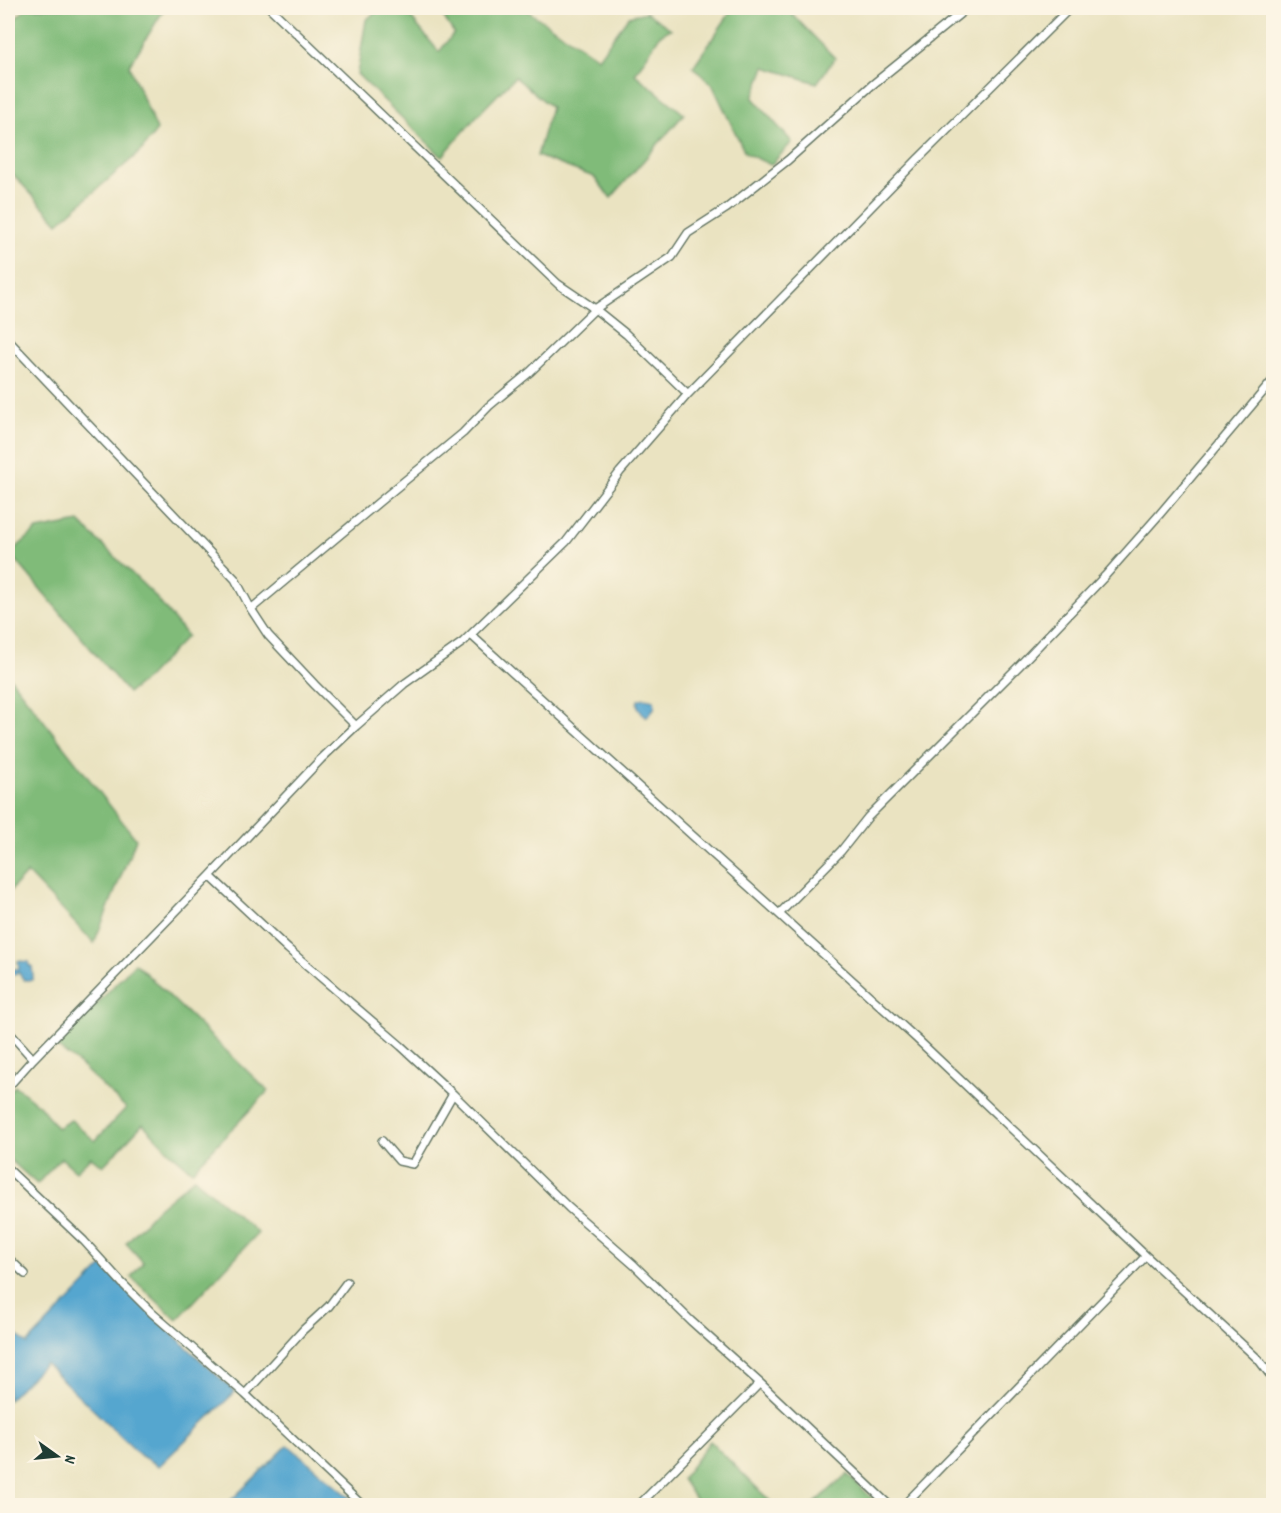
<svg xmlns="http://www.w3.org/2000/svg" width="1281" height="1513" viewBox="0 0 1281 1513" font-family="Dekko,sans-serif">
<style>
.forest{fill:#80bb79;stroke:#507c56;stroke-width:1.5}
.water{fill:#55a6cf;stroke:#3a7282;stroke-width:1.5}
.lines{fill:none;stroke-linecap:round;stroke-linejoin:round}
.minor-casing{stroke:#667765;stroke-width:10}
.minor{stroke:#fff;stroke-width:7}
</style>
<rect width="100%" height="100%" fill="#fcf5e5"/>
<filter id="ink" filterUnits="userSpaceOnUse"><feTurbulence type="fractalNoise" baseFrequency=".0167" numOctaves="2"/><feDisplacementMap in="SourceGraphic" scale="12" xChannelSelector="R" yChannelSelector="G"/><feConvolveMatrix kernelMatrix="1 2 1 2 8 2 1 2 1" color-interpolation-filters="sRGB"/></filter>
<filter id="wash" filterUnits="userSpaceOnUse"><feTurbulence type="fractalNoise" baseFrequency=".008" numOctaves="4" result="noise"/><feDisplacementMap in="SourceGraphic" scale="24" xChannelSelector="R" yChannelSelector="G"/><feGaussianBlur stdDeviation="1.35" result="paint"/><feColorMatrix in="noise" values="0 0 0 0 0 0 0 0 0 0 0 0 0 0 0 0 0 1.4 0 .05"/><feComposite in="paint" operator="in"/></filter>
<g filter="url(#wash)">
<rect width="100%" height="100%" fill="#eae3c1"/>
<path class="forest" d="M27 8H165L129 66 157 130 141 151 58 223 8 169V25Z
M381 8H403L439 52 454 33 441 13 443 8H523L598 58 629 16 646 12 671 29 660 35 635 74 684 114 611 198 594 177 537 156 551 107 515 77 476 117 442 157 357 74 366 20Z
M722 8H786L835 58 817 83 765 67 753 98 792 142 771 165 745 153 712 84 693 67 730 13Z
M79 522 153 594 187 636 146 679 128 693 10 553 37 530Z
M8 675 136 839 94 943 27 873 8 893Z
M135 963 268 1091 192 1171 169 1151 143 1124 103 1166 91 1157 76 1171 61 1158 37 1184 8 1158V1093L15 1086 40 1106 57 1128 71 1120 95 1141 126 1108 79 1064 57 1047Z
M194 1178 258 1233 177 1320 131 1277 143 1262 126 1243 157 1209Z
M710 1441 774 1505H699L682 1479Z
M847 1474 879 1505H813Z"/>
<path class="water" d="M644 698 654 700 655 707 647 717C641 713 636 707 638 700Z
M18 961 29 962V966H32L33 976 32 980H24L18 972 13 975H8L9 969H19Z
M103 1266 149 1312 235 1392 159 1466 141 1456 45 1363 8 1400V1327L27 1344Z
M288 1445 359 1505 225 1506Z"/>
</g>
<g filter="url(#ink)">
<g class="lines">
<g class="minor-casing">
<path id="minor" d="M270 8 558 284 595 309 626 334 688 394
M8 340 235 579 251 609 268 635 315 685 356 726
M251 609 379 502 463 433 489 406 530 372 595 309 672 257 688 233 727 208 788 160 872 85 967 8
M471 635 917 1039 1146 1256 1258 1359 1274 1380
M210 876 288 949 401 1046 453 1094 569 1208 634 1265 691 1321 760 1383 890 1506
M779 914 841 851 868 817 1018 667 1105 576 1159 515 1274 379
M8 1031 33 1059
M8 1087 33 1059 210 876 321 759 356 726 404 684 463 642 566 542 620 472 688 394 917 160 1070 8
M382 1141 399 1161 413 1164 453 1094
M8 1169 84 1241 122 1283 152 1313 245 1394 363 1506
M8 1258 25 1274
M245 1394 303 1330 329 1306 347 1282
M638 1506 760 1383
M903 1506 1146 1256"/>
</g>
<use href="#minor" class="minor"/>
</g>
</g>
<rect width="1281" height="1513" fill="none" stroke="#fcf5e5" stroke-width="30"/>
<g transform="translate(57 1456) rotate(105)" stroke="#fcf5e5" stroke-width="4.5" paint-order="stroke">
<path d="M0-4.5L10 22L0 15L-10 22Z" fill="#1f3d34"/>
<text y="-9" font-size="16" font-weight="bold" text-anchor="middle" fill="#1f3d34">N</text>
</g>
</svg>
